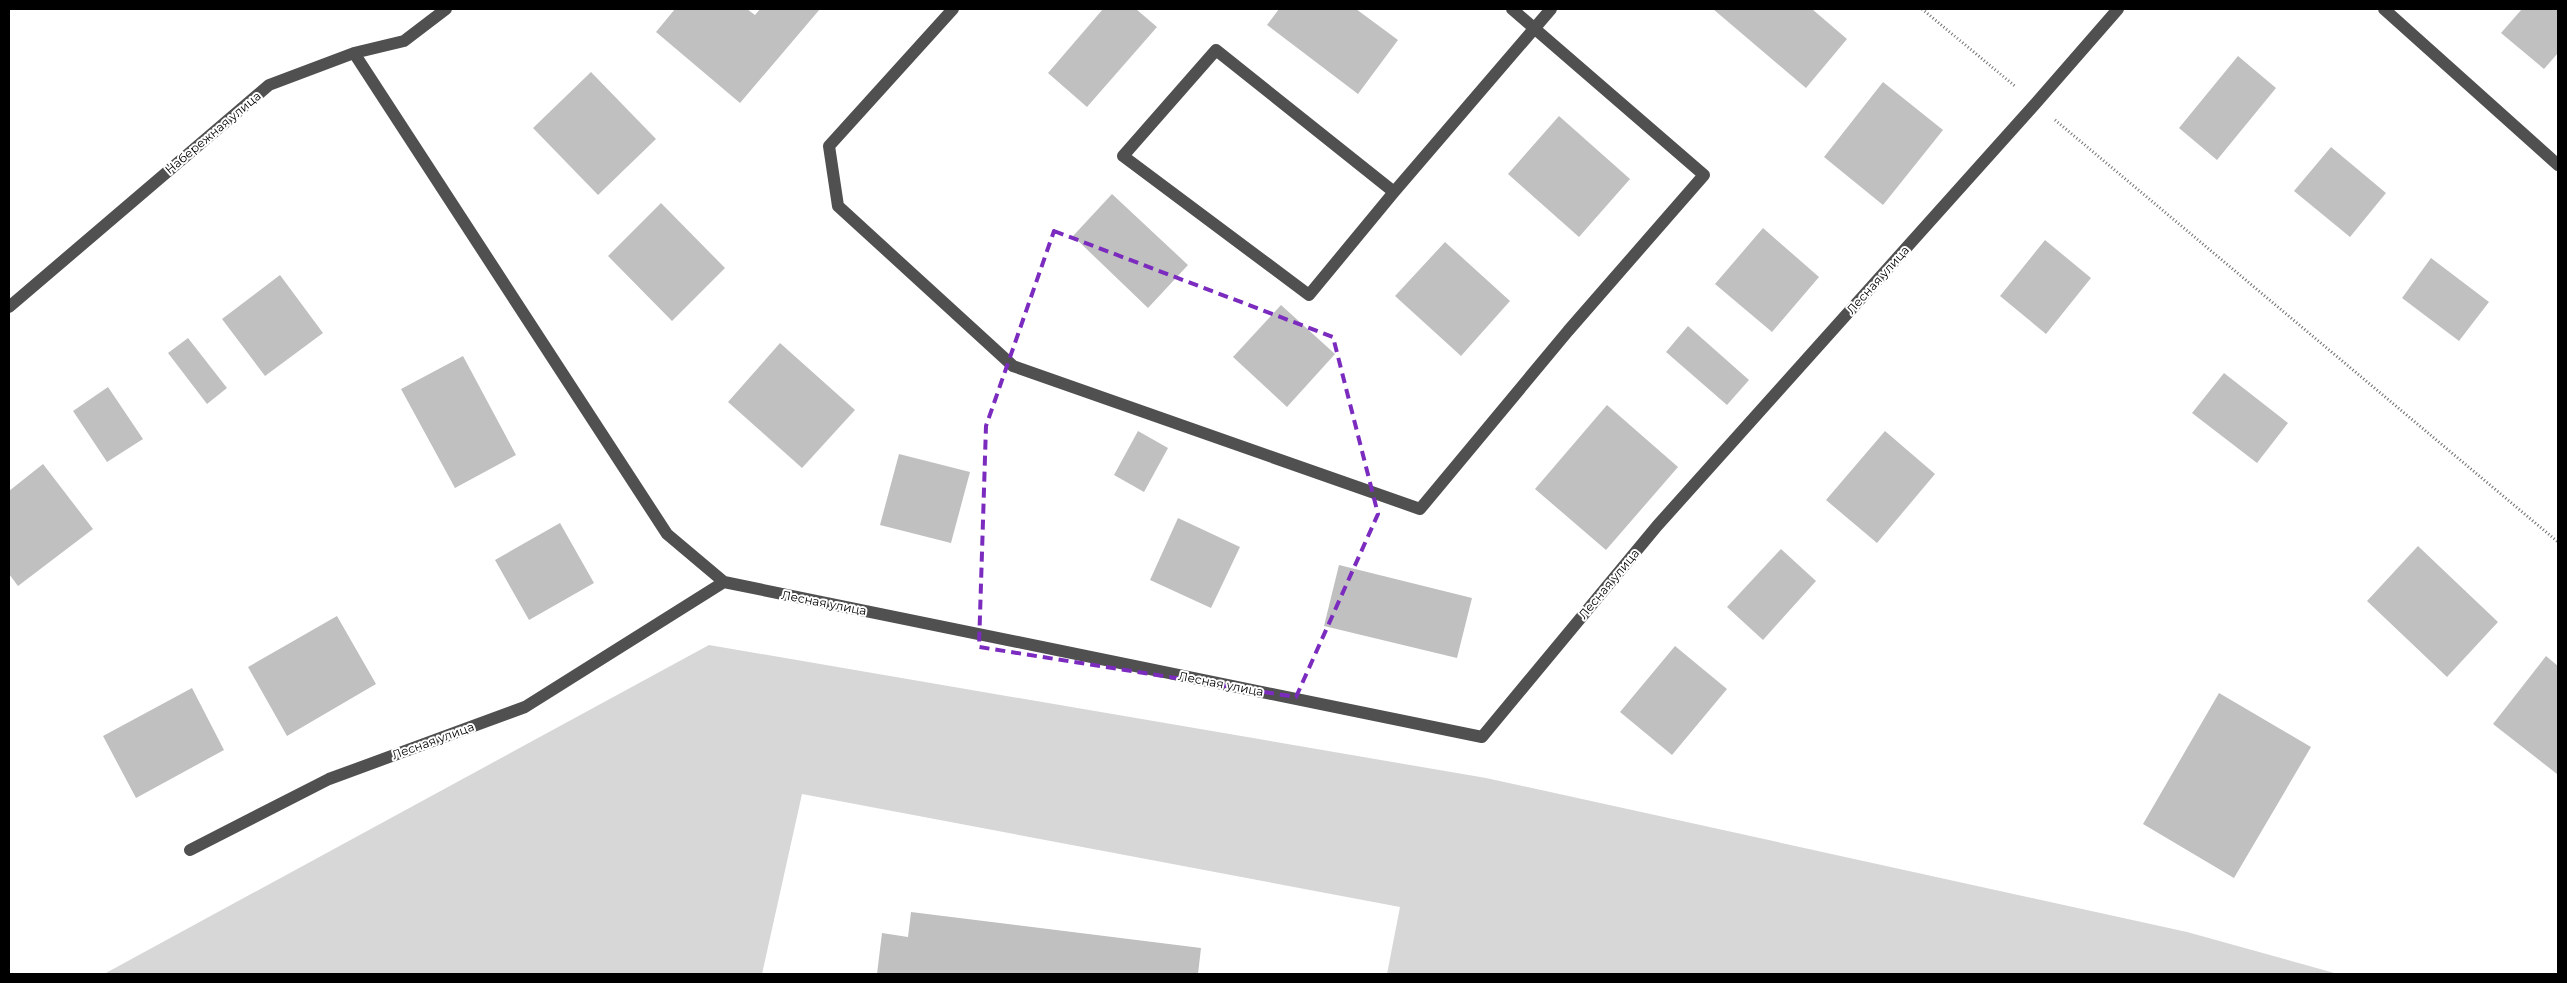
<svg xmlns="http://www.w3.org/2000/svg" width="2567" height="983" viewBox="0 0 2567 983" font-family="Montserrat,sans-serif">
<style>
.green{fill:#d7d7d7}
.building{fill:#c0c0c0}
.lines{fill:none;stroke-linecap:round;stroke-linejoin:round}
.path{stroke:#727272;stroke-width:3;stroke-dasharray:1 2.5;stroke-linecap:butt}
.minor{stroke:#505050;stroke-width:12}
.marked{fill:none;stroke:#7b2cbf;stroke-width:4;stroke-dasharray:10 6;stroke-linejoin:round}
.labels{text-anchor:middle;stroke-width:4;stroke-linejoin:round;paint-order:stroke}
.street-label{font-size:12px;fill:#000;stroke:#fff}
</style>
<rect width="100%" height="100%" fill="#fff"/>
<path class="green" d="M709 645 1486 778 2187 932 2338 974H1387L1400 907 802 794 762 974H104Z"/>
<path class="building" d="M675 9H747L755 15 760 9H820L740 103 656 32Z
M1103 9H1136L1157 27 1087 107 1048 73Z
M1279 9H1356L1398 40 1358 94 1267 25Z
M1713 9H1812L1847 39 1806 88Z
M2522 9H2558V53L2544 69 2501 33Z
M2238 56 2276 88 2217 160 2179 128Z
M591 72 656 139 598 195 533 128Z
M1883 82 1943 130 1883 205 1824 157Z
M1559 116 1630 179 1579 237 1508 174Z
M2331 147 2386 193 2350 237 2294 191Z
M1112 194 1188 265 1148 308 1073 236Z
M661 203 725 268 672 321 608 256Z
M1763 228 1819 277 1772 332 1715 284Z
M2045 240 2091 278 2046 334 2000 296Z
M1445 242 1510 301 1461 356 1395 296Z
M2431 258 2489 302 2459 341 2402 298Z
M280 275 323 333 265 376 222 319Z
M1281 305 1335 354 1287 407 1233 357Z
M1688 326 1749 380 1727 405 1666 352Z
M188 338 227 388 207 404 168 353Z
M780 343 855 410 802 468 728 402Z
M463 356 516 455 455 488 401 389Z
M2224 373 2288 423 2257 463 2192 413Z
M108 387 143 439 107 462 73 411Z
M1607 405 1678 467 1606 550 1535 489Z
M1138 431 1168 448 1144 492 1114 475Z
M1885 431 1935 474 1877 543 1826 500Z
M899 454 970 472 951 543 880 525Z
M43 464 93 529 18 586 9 574V491Z
M1178 518 1240 547 1211 608 1150 580Z
M560 523 594 583 529 620 495 560Z
M2418 546 2498 622 2447 677 2367 601Z
M1781 549 1816 581 1763 640 1727 607Z
M1339 565 1472 598 1457 658 1324 626Z
M337 616 376 684 287 736 248 667Z
M1675 646 1727 689 1672 755 1620 712Z
M2546 656 2558 666 2557 774 2493 724Z
M192 688 224 750 136 798 103 736Z
M2219 693 2311 747 2234 878 2143 824Z
M911 912 1201 948 1198 974H877L882 933 908 937Z"/>
<g class="lines">
<path class="path" d="M1922 9 2016 87
M2055 120 2558 542"/>
<path class="minor" d="M953 9 829 146 838 206 1013 366 1420 509 1568 331 1704 175 1512 9
M2384 9 2558 165
M354 53 667 534 724 582
M1394 192 1216 50 1123 156 1309 295 1394 192 1551 9
M9 307 269 85 354 53 404 41 446 9
M190 850 329 779 525 707 724 582 1482 737 1657 526 2036 103 2118 9"/>
</g>
<path class="marked" d="M1054 231 1333 337 1378 514 1296 697 979 647 986 426Z"/>
<g class="labels">
<g class="street-label">
<text transform="translate(213 133) rotate(-40)" y="4">Набережная улица</text>
<text transform="translate(1878 280) rotate(-48)" y="4">Лесная улица</text>
<text transform="translate(1609 584) rotate(-50)" y="4">Лесная улица</text>
<text transform="translate(824 603) rotate(11)" y="4">Лесная улица</text>
<text transform="translate(1221 684) rotate(11)" y="4">Лесная улица</text>
<text transform="translate(433 741) rotate(-20)" y="4">Лесная улица</text>
</g>
</g>
<rect width="2567" height="983" fill="none" stroke="#000000" stroke-width="20"/>
</svg>
